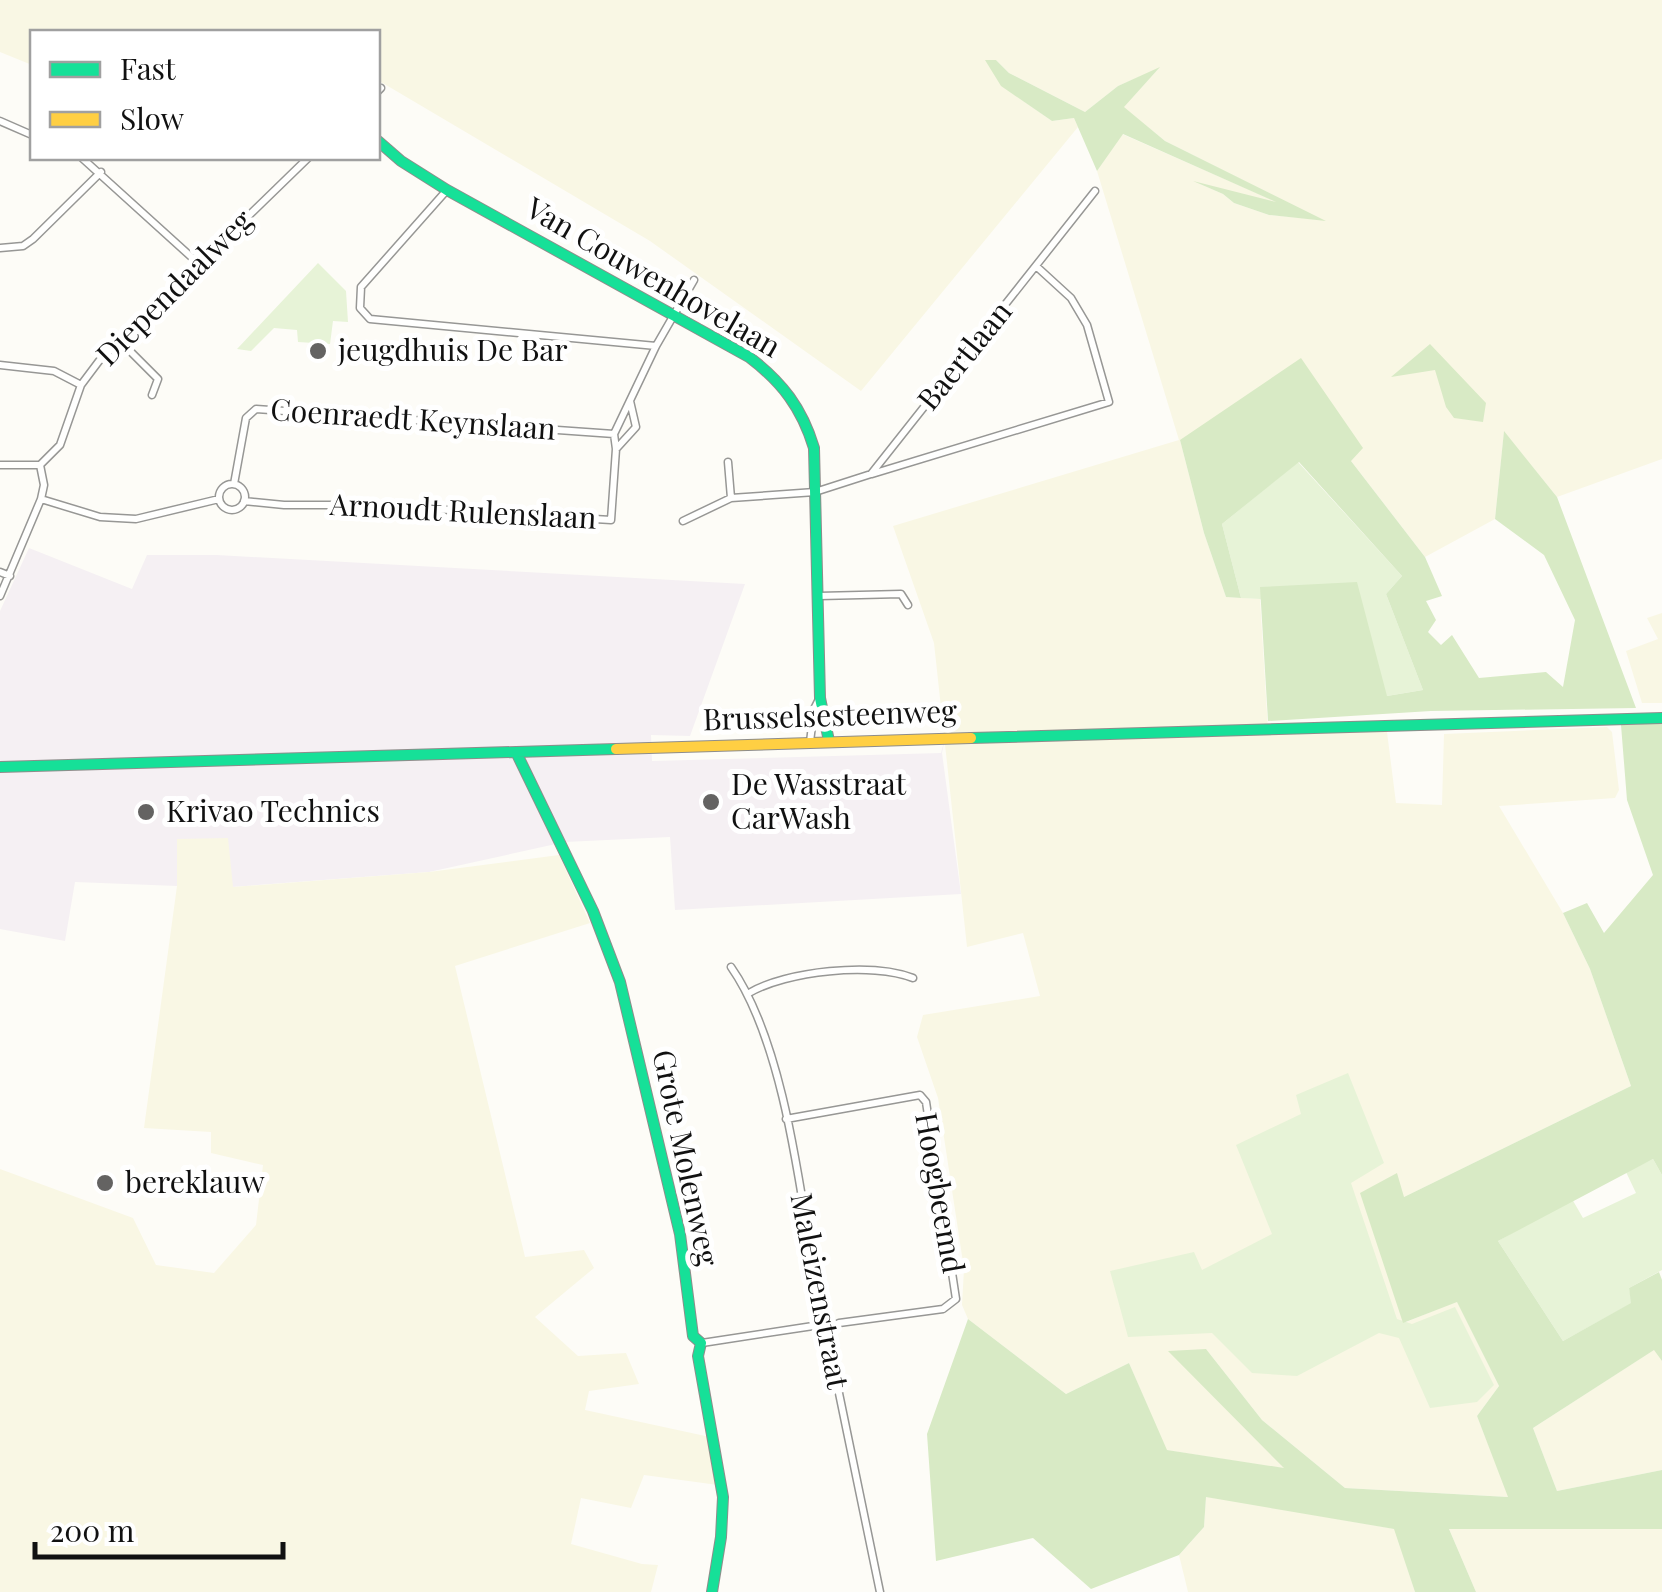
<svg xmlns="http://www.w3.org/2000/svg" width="1662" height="1592" viewBox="0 0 1662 1592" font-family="'Playfair Display',serif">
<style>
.industrial{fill:#f5f0f3}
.farmland{fill:#f9f7e4}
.green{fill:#e7f3d7}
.forest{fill:#d8eac5}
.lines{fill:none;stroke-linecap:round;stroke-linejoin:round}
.street-casing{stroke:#979795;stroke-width:9}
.fast-casing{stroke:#8e8d8b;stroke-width:12}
.slow-casing{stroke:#8e8d8b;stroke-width:12}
.street{stroke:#fffffe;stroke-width:6}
.fast{stroke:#16e098;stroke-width:10}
.slow{stroke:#ffcf43;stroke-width:10}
.poi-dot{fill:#646362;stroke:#fff;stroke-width:4}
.labels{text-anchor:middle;stroke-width:10;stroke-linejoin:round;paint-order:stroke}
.street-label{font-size:30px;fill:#111;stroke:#fff}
.poi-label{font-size:30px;fill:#111;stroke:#fff;text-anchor:start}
</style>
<rect width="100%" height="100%" fill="#fdfcf7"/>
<path class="industrial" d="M29 548 132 589 147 555H217L745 584 690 736 651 735 652 761 941 753 945 738 942 753 961 894 675 910 670 837 565 842 429 872 232 887 178 839 177 886 75 882 65 941 0 929V611Z"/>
<path class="farmland" d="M0 0H1662V459L1557 497 1504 432 1495 519 1425 557 1351 461 1180 440 1204 533 1226 597 1260 599 1268 730 1387 732 1396 803 1442 805 1444 734 1607 727 1612 732 1619 790 1615 798 1499 806 1563 913 1590 969 1631 1086 1404 1197V1323L1457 1301 1499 1386 1477 1416 1509 1497 1345 1488 1262 1420 1206 1349 1286 1469 1166 1450 1129 1363 1066 1394 968 1319 962 1305 964 1269 938 1098 917 1037 923 1015 1040 996 1023 933 967 947 934 643 893 526 1179 440 1097 171 1122 134 1284 205 1198 183 1223 194 1234 203 1269 215 1322 220 1165 141 1123 107 1158 69 1118 86 1085 112 1009 73 996 60H986L1002 86 1052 121 1074 118 1078 127 861 391 650 241 381 82 378 84V32H32V65L0 52Z
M1662 613V703H1642L1626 651 1658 639 1647 618Z
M228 838 233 887 429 872 559 855 590 923 455 966 525 1257 584 1250 594 1268 535 1317 578 1356 626 1353 639 1384 589 1391 585 1410 710 1437 718 1485 644 1475 631 1508 581 1498 571 1544 642 1564 658 1565 651 1592H0V1169L133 1218 156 1265 214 1273 256 1225 263 1165 211 1153V1132L144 1128 177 886V839Z
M1655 1349 1662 1361V1470L1557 1491 1533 1428Z
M1206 1496 1395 1529 1415 1592H1188L1179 1555 1204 1527Z
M1449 1529H1662V1592H1476Z"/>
<path class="green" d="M318 263 346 291 348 322 333 321 330 344 298 342 297 330 274 328 251 351 237 349Z
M1298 462 1402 576 1386 594 1423 690 1387 696 1260 599 1241 598 1222 524Z
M1348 1073 1384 1163 1351 1183 1397 1319 1412 1324 1455 1307 1494 1385 1477 1402 1430 1408 1399 1338 1379 1333 1297 1376 1252 1373 1212 1333 1128 1337 1110 1271 1194 1252 1202 1270 1272 1234 1236 1145 1301 1114 1296 1095Z
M1653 1159 1662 1175V1270L1629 1288 1632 1303 1563 1341 1498 1241 1572 1199 1583 1218 1636 1193 1626 1172Z"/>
<path class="forest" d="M985 60H996L1009 73 1085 112 1118 86 1160 67 1124 107 1165 141 1326 221 1269 215 1234 203 1223 194 1193 181 1276 202 1123 134 1097 171 1074 118 1052 121 1001 86Z
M1430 344 1486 403 1483 422 1454 418 1446 407 1435 370 1391 377Z
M1301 358 1363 448 1351 461 1425 557 1442 596 1426 601 1436 620 1428 632 1441 645 1452 635 1479 678 1546 672 1563 687 1575 620 1544 555 1495 519 1504 431 1557 497 1636 708 1431 711 1268 721 1260 587 1357 582 1387 696 1423 690 1386 594 1402 576 1299 462 1222 524 1241 598 1226 597 1204 533 1180 440Z
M1662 723V1175L1653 1159 1498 1241 1563 1341 1631 1303 1629 1288 1659 1272 1662 1280V1361L1654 1350 1533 1428 1557 1491 1662 1470V1529H1449L1476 1592H1415L1394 1529 1206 1497 1204 1527 1179 1555 1091 1589 1033 1538 936 1561 927 1434 968 1319 1066 1394 1129 1363 1167 1450 1284 1468 1168 1351 1206 1349 1262 1420 1345 1488 1508 1497 1477 1416 1499 1386 1457 1302 1403 1323 1360 1193 1397 1173 1404 1197 1631 1086 1590 969 1563 913 1587 903 1604 933 1653 875 1627 800 1621 725Z"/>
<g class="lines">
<g class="street-casing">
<path id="street" d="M378 91 381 88
M0 121 32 135
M82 158 198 263
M447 190 361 287 360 308 370 319 656 346
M0 248 23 246 33 239 101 172
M119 340 158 379 152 395
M0 365 54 371 81 385
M616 449 636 427 630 401
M728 462 731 498 815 492 871 474 1095 191
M0 465H40
M40 465 60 445 81 385 99 361 308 158
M872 474 1109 402 1087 325 1071 298 1036 266
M234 484 246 418 256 409 614 434 656 346 694 280
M219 497a13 13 0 1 1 26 0a13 13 0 1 1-26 0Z
M41 499 100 517 136 519 219 499
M244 501 284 505H368L611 520 616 449 614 434
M683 521 731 498
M0 572 10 576
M0 596 41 499 44 485 40 465
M819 596 901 594 908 605
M810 742 814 709 819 699
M731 967C787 1047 802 1206 819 1304V1322L827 1335 880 1592
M749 993C786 971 872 962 913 978
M702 1343 813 1326 831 1327 839 1323 943 1309 956 1299 926 1102 920 1095 786 1119"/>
</g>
<g class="fast-casing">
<path id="fast" d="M378 141 401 161 447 190 749 357C782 382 802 408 814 448L820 698 829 741
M971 738 1662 718
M516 752 593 911 620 982 680 1234 693 1336 701 1343 698 1356 723 1497 721 1537 712 1592
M0 767 616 749"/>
</g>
<g class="slow-casing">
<path id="slow" d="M616 749 971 738"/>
</g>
<use href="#street" class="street"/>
<use href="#fast" class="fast"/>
<use href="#slow" class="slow"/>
</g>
<g class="poi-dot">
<circle cx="318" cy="351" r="10"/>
<circle cx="711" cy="802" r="10"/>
<circle cx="146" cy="812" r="10"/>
<circle cx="105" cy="1183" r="10"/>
</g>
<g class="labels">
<g class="street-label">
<text transform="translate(653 278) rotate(30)" y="10">Van Couwenhovelaan</text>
<text transform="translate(175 288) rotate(-45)" y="10">Diependaalweg</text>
<text transform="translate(965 356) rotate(-51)" y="10">Baertlaan</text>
<text transform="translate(413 420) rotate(4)" y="10">Coenraedt Keynslaan</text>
<text transform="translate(463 512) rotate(3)" y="10">Arnoudt Rulenslaan</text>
<text transform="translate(830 716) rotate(-2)" y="10">Brusselsesteenweg</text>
<text transform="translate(685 1158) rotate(78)" y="10">Grote Molenweg</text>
<text transform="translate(939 1193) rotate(80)" y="10">Hoogbeemd</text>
<text transform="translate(819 1291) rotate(79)" y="10">Maleizenstraat</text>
</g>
<g class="poi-label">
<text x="338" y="361">jeugdhuis De Bar</text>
<text x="731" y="795">De Wasstraat<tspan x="731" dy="34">CarWash</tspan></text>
<text x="166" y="822">Krivao Technics</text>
<text x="125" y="1193">bereklauw</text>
</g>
</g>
<rect x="30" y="30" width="350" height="130" fill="#ffffff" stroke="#a0a0a0" stroke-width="2.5"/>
<rect x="50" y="62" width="50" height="15" fill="#16e098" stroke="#a0a0a0" stroke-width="2.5"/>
<text x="120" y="80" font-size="30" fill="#111111">Fast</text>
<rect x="50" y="112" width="50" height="15" fill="#ffcf43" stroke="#a0a0a0" stroke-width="2.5"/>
<text x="120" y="130" font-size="30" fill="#111111">Slow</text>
<path d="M35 1542v15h248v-15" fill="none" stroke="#111111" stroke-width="5"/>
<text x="50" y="1542" font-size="30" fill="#111111" stroke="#ffffff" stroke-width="8" paint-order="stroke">200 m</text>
</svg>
